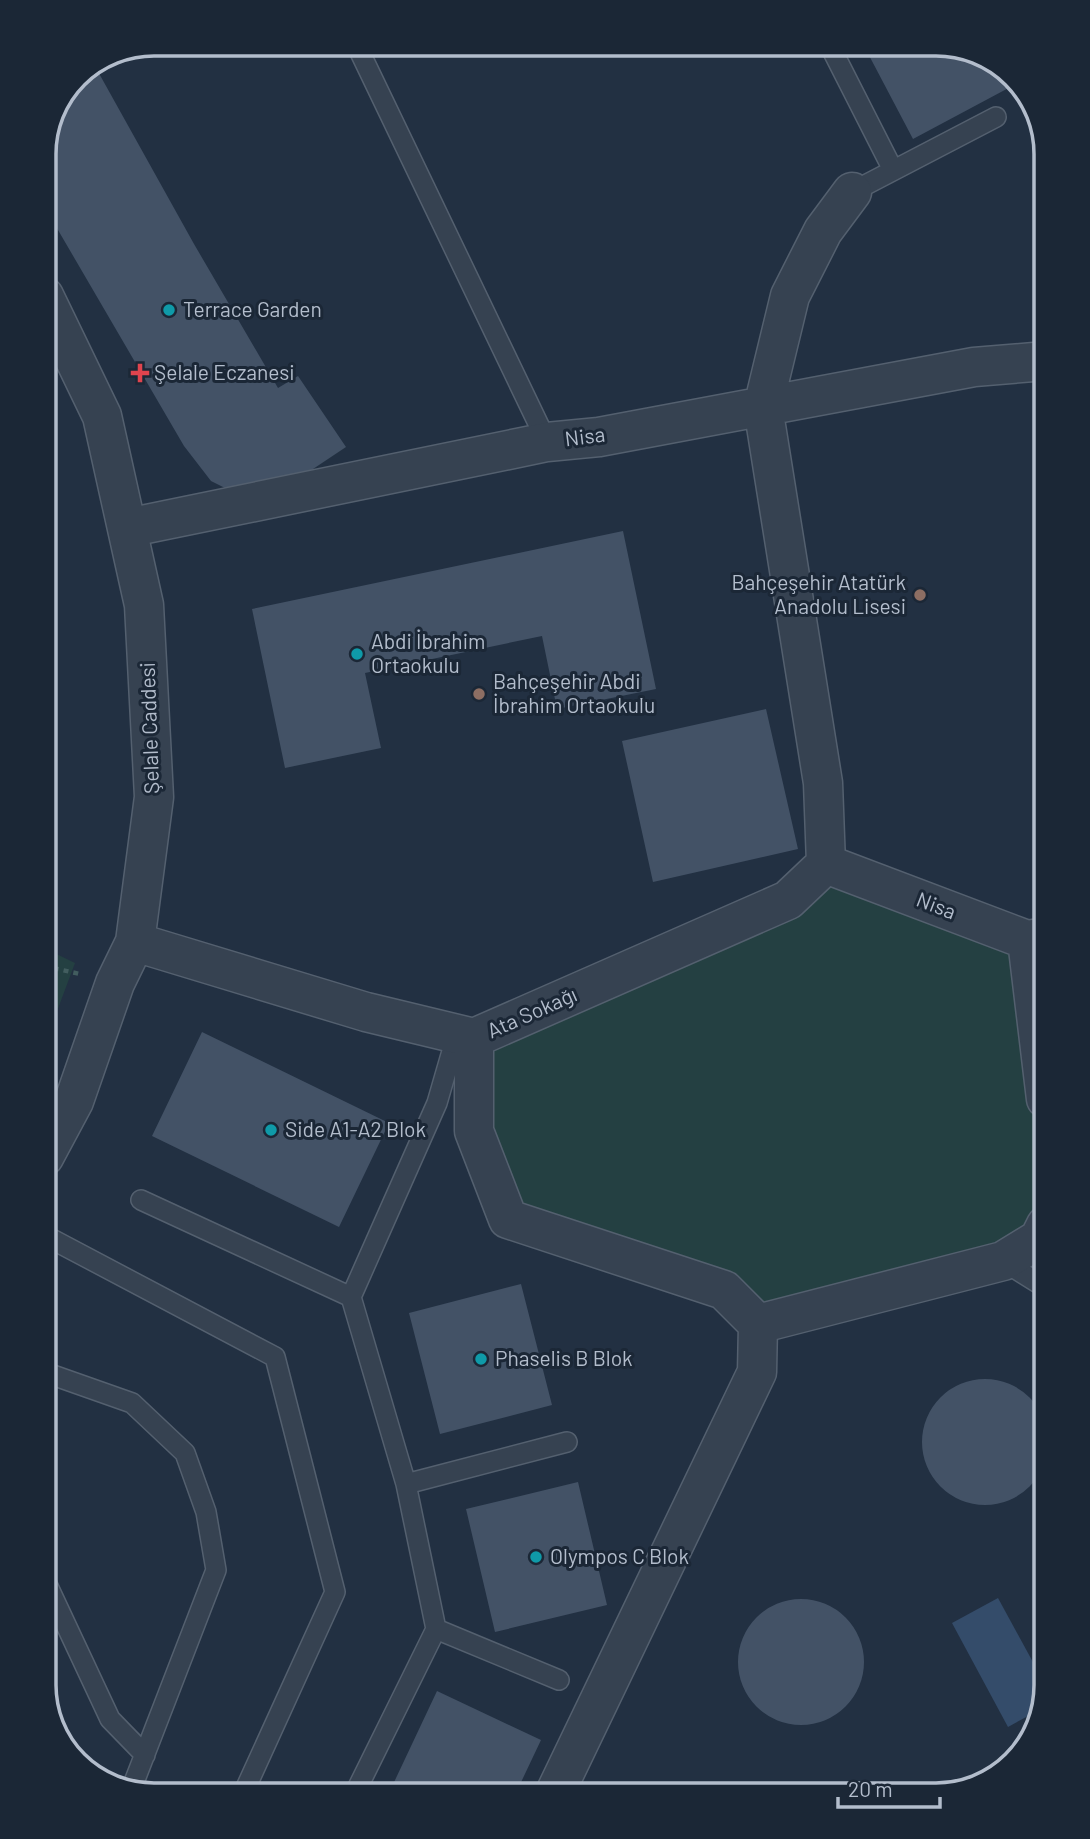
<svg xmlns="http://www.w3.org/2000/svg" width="1090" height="1839" viewBox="0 0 1090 1839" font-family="Barlow,sans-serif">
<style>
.green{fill:#244042}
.water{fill:#344c6a}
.building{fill:#435266}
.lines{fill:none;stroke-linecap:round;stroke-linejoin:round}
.lane-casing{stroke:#54606f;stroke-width:22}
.street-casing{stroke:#54606f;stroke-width:41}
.path{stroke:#425d5f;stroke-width:4.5;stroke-dasharray:5 5;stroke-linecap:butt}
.lane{stroke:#364251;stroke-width:19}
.street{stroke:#364251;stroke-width:38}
.culture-dot{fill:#0f9aa8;stroke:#1b2736;stroke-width:2.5}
.health-dot{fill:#e0444e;stroke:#1b2736;stroke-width:2.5}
.education-dot{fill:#8d6e63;stroke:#1b2736;stroke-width:2.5}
.labels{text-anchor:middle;stroke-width:6;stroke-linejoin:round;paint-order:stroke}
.poi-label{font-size:21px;fill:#b3bdcc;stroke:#1b2736;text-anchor:start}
.street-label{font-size:21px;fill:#b3bdcc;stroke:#1b2736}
.rim{fill:none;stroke:#b3bdcc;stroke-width:3.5}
</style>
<rect width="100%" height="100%" fill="#223042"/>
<path class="green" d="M826 864 1027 940 1046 1099V1225L1039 1239 758 1324 508 1219 474 1038Z
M44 948 75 963 44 1046Z"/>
<path class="water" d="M998 1598 1046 1686 1039 1710 1008 1727 952 1623Z"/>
<path class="building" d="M863 44H944L998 63 1016 84 913 139Z
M96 68 194 244 278 388 298 376 346 447 292 483 231 491 211 481 184 446 44 206V147L76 76Z
M623 531 656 689 557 709 542 636 365 673 381 748 285 768 252 609Z
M766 709 798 849 653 882 622 741Z
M202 1032 389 1123 339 1227 152 1136Z
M521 1284 552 1405 440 1434 409 1313Z
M922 1442a63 63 0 1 1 126 0a63 63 0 1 1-126 0Z
M578 1482 607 1605 495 1632 466 1509Z
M738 1662a63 63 0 1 1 126 0a63 63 0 1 1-126 0Z
M437 1691 541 1740 515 1795H388Z"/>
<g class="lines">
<g class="lane-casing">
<path id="lane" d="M356 44 547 442
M829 44 893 170
M852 192 996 117
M141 1200 351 1297 406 1484 436 1629 354 1795
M44 1235 275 1357 335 1592 243 1794
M1003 1261 1046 1288
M351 1297 437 1103 457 1034
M44 1372 132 1403 185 1453 206 1512 216 1570 131 1790
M406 1484 567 1442
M44 1578 110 1719 145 1755
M436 1629 559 1680"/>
</g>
<g class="street-casing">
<path id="street" d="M127 528 547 442 599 437 974 367 1046 361
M826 864 823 783 763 407 790 296 823 231 852 192
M826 864 1027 940 1046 937
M1027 940 1046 1099
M135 942 366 1012 474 1038 788 900 826 864
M474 1038V1131L508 1219 724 1290 758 1324 757 1372 554 1795
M44 1157 74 1101 115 983 135 942 154 797 144 605 102 416 44 296
M758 1324 1003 1261 1039 1239 1046 1225"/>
</g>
<path class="path" d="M44 966 80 974"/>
<use href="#lane" class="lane"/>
<use href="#street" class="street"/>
</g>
<g class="culture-dot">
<circle cx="169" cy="310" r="7"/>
<circle cx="357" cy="654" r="7"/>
<circle cx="271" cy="1130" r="7"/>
<circle cx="481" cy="1359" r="7"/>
<circle cx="536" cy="1557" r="7"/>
</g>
<path class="health-dot" d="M136.5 362.5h7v7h7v7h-7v7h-7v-7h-7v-7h7z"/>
<g class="education-dot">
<circle cx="920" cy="595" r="7"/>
<circle cx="479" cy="694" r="7"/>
</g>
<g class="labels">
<g class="poi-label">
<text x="183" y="317">Terrace Garden</text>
<text x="154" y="380">Şelale Eczanesi</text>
<text x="906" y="590" text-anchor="end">Bahçeşehir Atatürk<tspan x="906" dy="24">Anadolu Lisesi</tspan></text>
<text x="371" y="649">Abdi İbrahim<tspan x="371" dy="24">Ortaokulu</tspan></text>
<text x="493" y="689">Bahçeşehir Abdi<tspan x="493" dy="24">İbrahim Ortaokulu</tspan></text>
<text x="285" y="1137">Side A1-A2 Blok</text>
<text x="495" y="1366">Phaselis B Blok</text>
<text x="550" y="1564">Olympos C Blok</text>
</g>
<g class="street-label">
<text transform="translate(585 437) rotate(-7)" y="7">Nisa</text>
<text transform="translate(150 728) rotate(-92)" y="7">Şelale Caddesi</text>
<text transform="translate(936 906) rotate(21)" y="7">Nisa</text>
<text transform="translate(532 1013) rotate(-24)" y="7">Ata Sokağı</text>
</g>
</g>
<path d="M0 0H1090V1839H0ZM154 56H936A98 98 0 0 1 1034 154V1685A98 98 0 0 1 936 1783H154A98 98 0 0 1 56 1685V154A98 98 0 0 1 154 56Z" fill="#1b2736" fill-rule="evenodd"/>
<path class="rim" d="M154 56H936A98 98 0 0 1 1034 154V1685A98 98 0 0 1 936 1783H154A98 98 0 0 1 56 1685V154A98 98 0 0 1 154 56Z"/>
<path d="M838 1797v10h102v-10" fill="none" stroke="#b3bdcc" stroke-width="3.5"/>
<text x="848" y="1797" font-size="21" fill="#b3bdcc" stroke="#1b2736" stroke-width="5" paint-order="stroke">20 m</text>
</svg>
